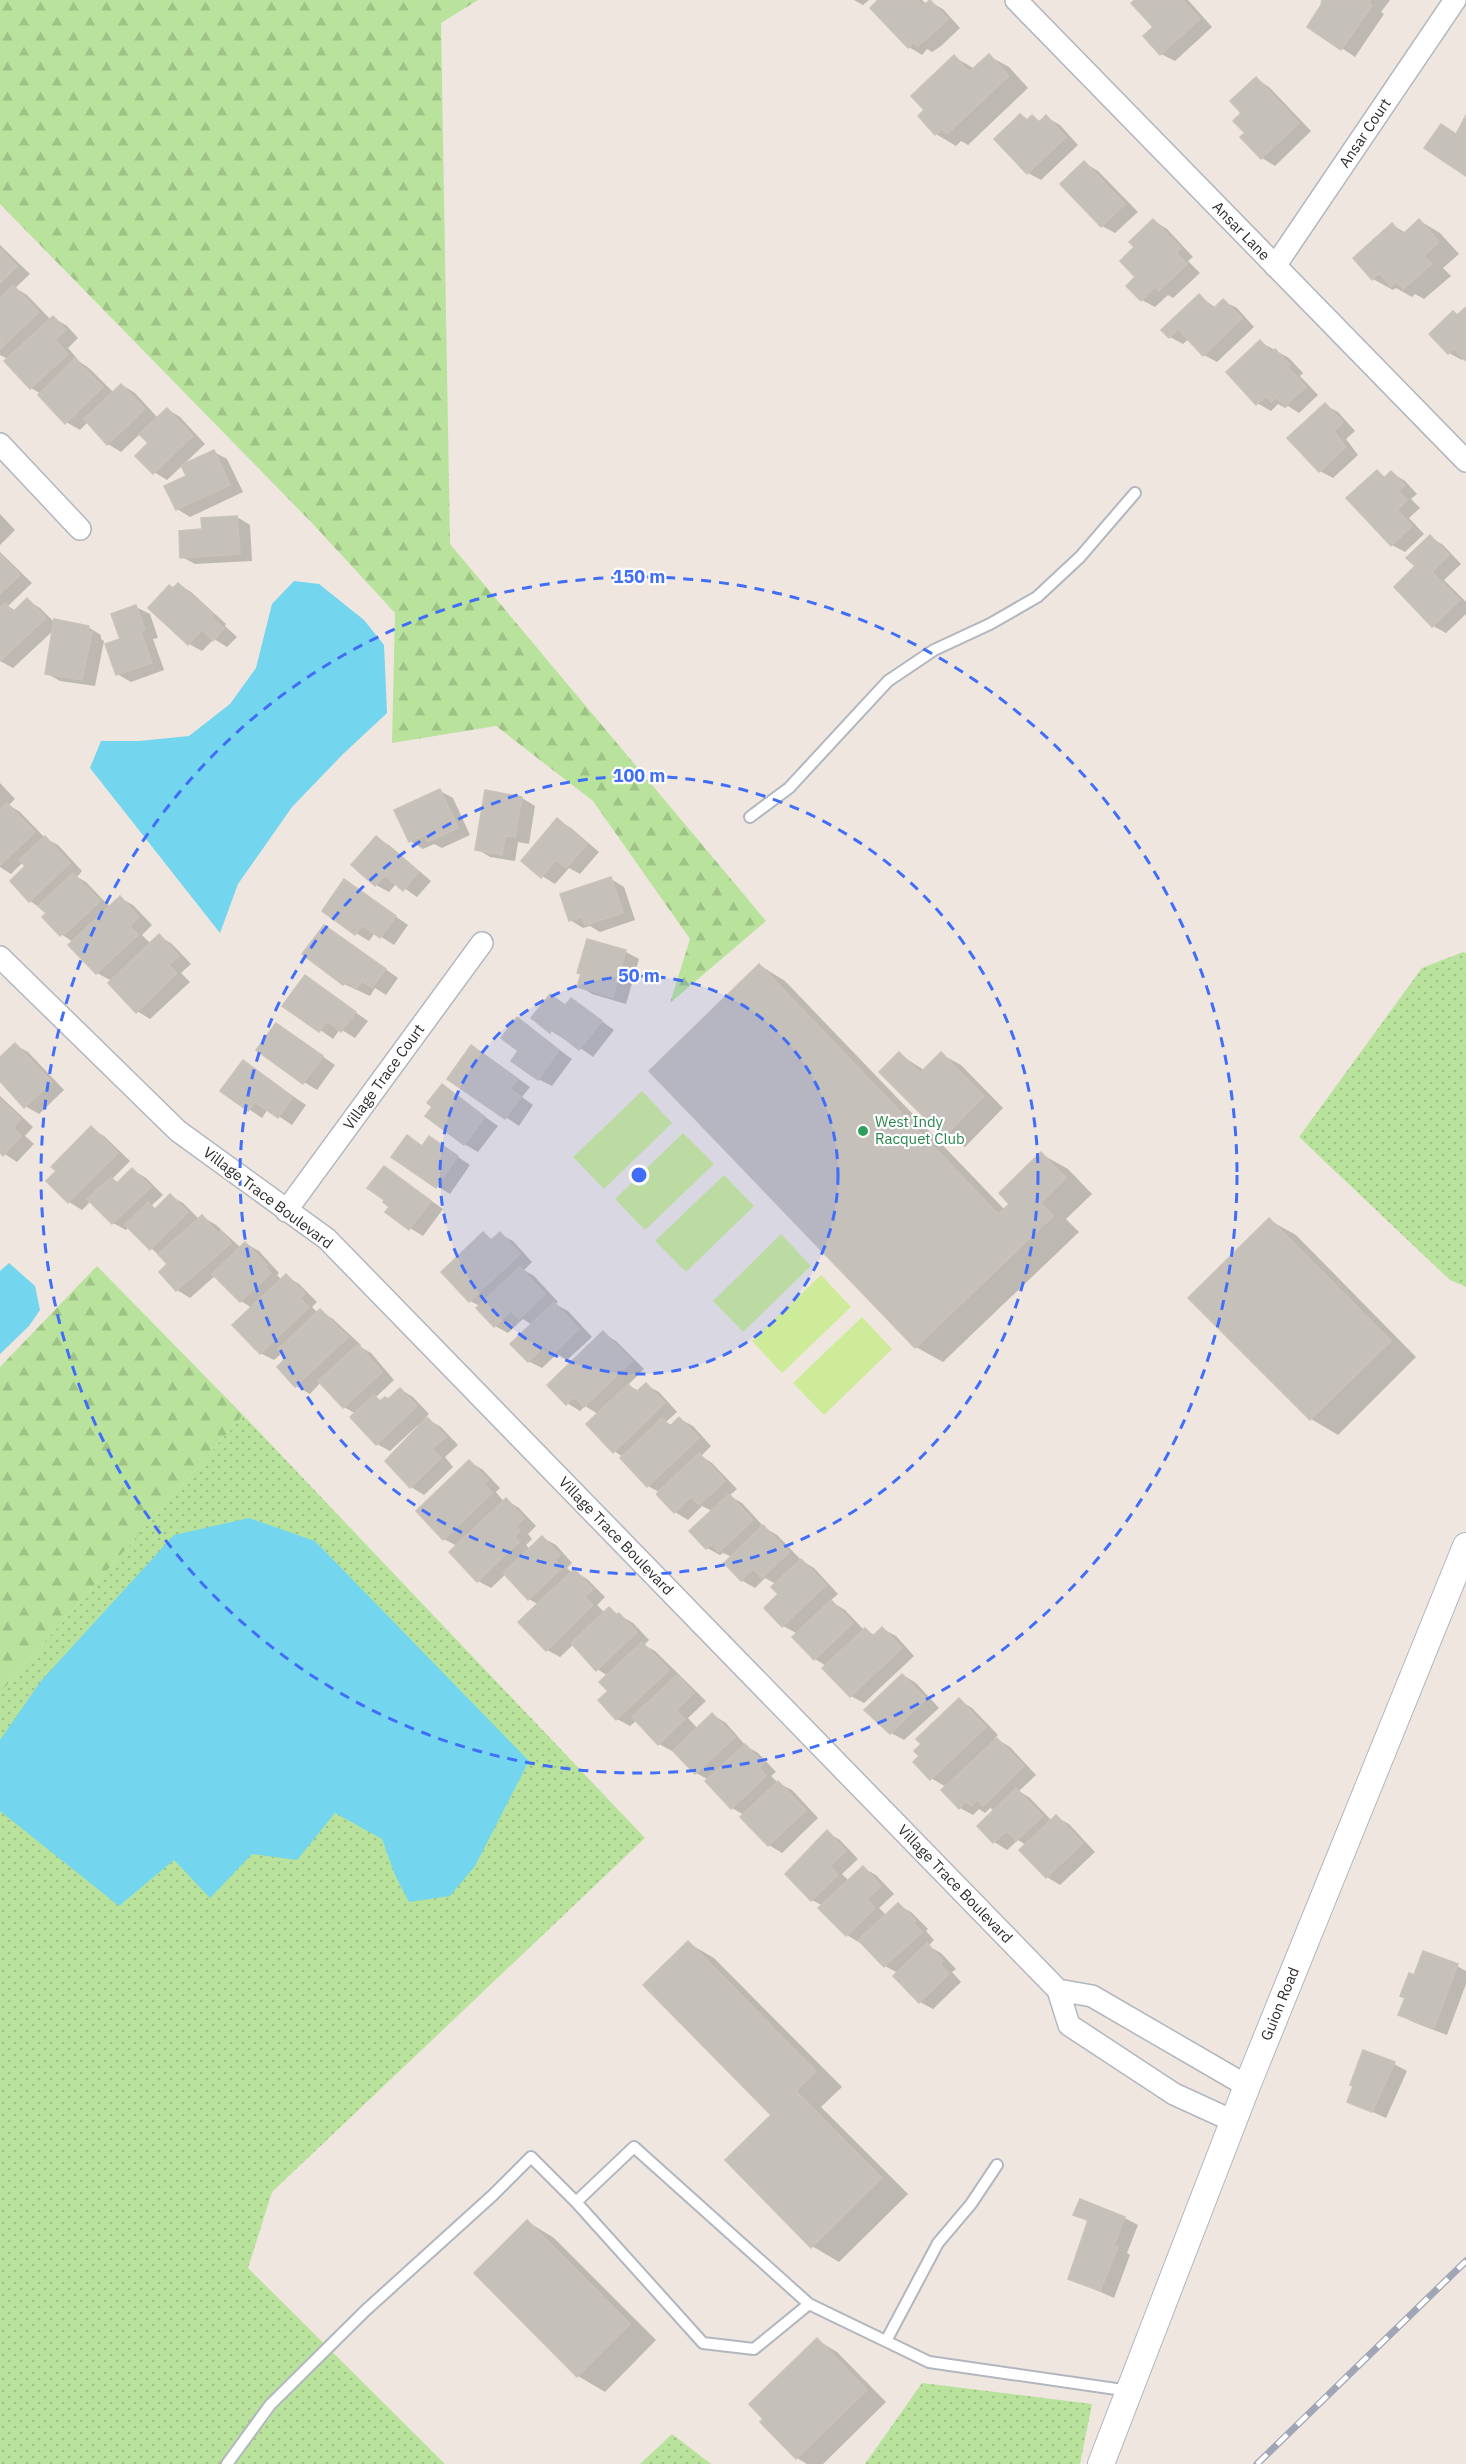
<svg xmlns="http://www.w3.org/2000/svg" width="1466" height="2464" viewBox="0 0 1466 2464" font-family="'IBM Plex Sans',sans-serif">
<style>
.grass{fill:url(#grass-dots)}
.forest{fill:url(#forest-firs)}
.pitch{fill:#cdeb98}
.water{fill:#73d5ee}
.shadow{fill:#0003}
.building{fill:#c6c0bb;stroke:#c9c2b8;stroke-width:1.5}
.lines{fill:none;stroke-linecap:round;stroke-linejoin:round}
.service-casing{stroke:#b2b6bf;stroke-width:14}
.minor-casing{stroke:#b2b6bf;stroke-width:24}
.tertiary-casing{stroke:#b2b6bf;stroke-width:28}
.service{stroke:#fff;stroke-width:10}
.minor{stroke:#fff;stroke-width:21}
.tertiary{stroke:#fff;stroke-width:26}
.rail-casing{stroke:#a1a6b6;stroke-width:7}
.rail{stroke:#fff;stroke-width:4.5;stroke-dasharray:14;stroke-linecap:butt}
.ring{fill:none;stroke:#406ef9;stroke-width:3;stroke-dasharray:10 8}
.leisure-dot{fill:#2e9e5b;stroke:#fff;stroke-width:2}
.labels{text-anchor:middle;stroke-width:4.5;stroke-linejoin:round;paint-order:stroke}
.street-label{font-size:15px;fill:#2c2c2c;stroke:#fff}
.leisure-label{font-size:15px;fill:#27864d;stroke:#fff;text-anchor:start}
.centre{fill:#406ef9;stroke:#fff;stroke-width:3}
.ring-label{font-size:18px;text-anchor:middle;font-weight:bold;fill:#406ef9;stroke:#fff;stroke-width:4.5;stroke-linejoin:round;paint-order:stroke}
</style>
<defs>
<pattern id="grass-dots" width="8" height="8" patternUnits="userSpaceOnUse" patternTransform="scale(1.5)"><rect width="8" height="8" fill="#b9e39c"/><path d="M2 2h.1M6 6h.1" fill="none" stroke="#9fc387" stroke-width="1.8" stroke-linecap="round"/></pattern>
<pattern id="forest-firs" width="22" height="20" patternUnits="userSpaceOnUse" patternTransform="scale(1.5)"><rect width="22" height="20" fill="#b9e39c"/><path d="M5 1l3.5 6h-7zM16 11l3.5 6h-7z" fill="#9fc387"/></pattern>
</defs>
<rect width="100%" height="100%" fill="#eee6df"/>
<path class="grass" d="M1463 952 1466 953V1287L1450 1280 1299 1137 1422 968Z
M243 1415 645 1838 272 2192 248 2268 445 2464H0V1693Z
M922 2383 1092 2404 1080 2464H865Z
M672 2434 711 2464H640Z"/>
<path class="forest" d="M0 0H478L441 23 450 544 766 921 670 1003 690 939 593 801 496 726 392 743 395 613 312 523 0 204Z
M97 1266 243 1415 0 1693V1367Z"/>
<path class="pitch" d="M642 1091 672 1123 604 1189 573 1157Z
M683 1133 714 1164 645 1230 615 1199Z
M724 1175 754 1206 686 1272 655 1241Z
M781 1234 811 1266 743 1332 713 1301Z
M821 1275 851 1307 782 1373 752 1341Z
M862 1317 892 1349 824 1415 793 1383Z"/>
<path class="water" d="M294 581 319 584 364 620 384 645 387 713 343 754 292 807 238 884 220 933 90 768 101 741H139L189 736 230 704 256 668 272 604Z
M9 1263 35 1286 40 1310 29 1326 0 1354V1271Z
M249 1518 315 1541 529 1761 475 1866 450 1896 409 1902 395 1875 382 1839 335 1813 297 1860 252 1854 210 1898 174 1860 119 1906 0 1811V1740L41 1681 174 1535Z"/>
<path class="shadow" d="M854 0H869L863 5Z
M880 0H922L927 5 930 2 943 9 960 28 941 46 932 52 927 49 922 55 909 47Z
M1137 0H1188L1212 27 1175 61 1161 54 1155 27Z
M1323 0H1390L1381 12 1384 14 1355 57 1309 26 1323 6Z
M989 56 1009 67 1028 88 968 145 961 141 956 146 936 134 926 110 954 57 975 69Z
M1256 79 1269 87 1311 131 1275 166 1262 158 1247 133 1243 113Z
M1021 116 1029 120 1032 117 1042 122 1046 117 1060 125 1078 145 1041 180 1028 173Z
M1085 163 1098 171 1138 212 1115 233 1102 226Z
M1154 221 1167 229 1193 257 1188 261 1200 273 1173 298 1168 295 1155 307 1142 300 1137 277 1136 247Z
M1420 221 1440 233 1459 254 1443 268 1451 276 1424 299 1415 294 1412 297 1396 288 1393 290 1373 279 1392 225 1406 233Z
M0 245 30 274 15 288 27 295 51 320 54 318 67 326 78 338 68 348 80 362 89 368 114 393 122 385 135 393 158 418 167 409 180 417 205 444 167 480 154 472 150 443 141 433 121 452 108 444 88 422 80 430 66 422 41 394 31 388 6 361 8 359 0 355Z
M1199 296 1216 308 1223 301 1237 308 1254 327 1217 362 1204 355 1189 339 1183 344 1170 337Z
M1466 309V360L1465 358 1462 360 1449 353 1458 316Z
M1260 342 1289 358 1303 373 1300 376 1318 395 1299 413 1288 406 1285 408 1278 404 1271 411 1257 403Z
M1325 405 1338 412 1355 431 1346 439 1358 455 1333 478 1320 471Z
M214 452 227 459 243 492 190 517 177 509 188 477Z
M1377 472 1387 478 1392 473 1405 481 1417 494 1411 499 1420 508 1409 518 1424 534 1405 552 1392 545Z
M0 514 15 530 0 545Z
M237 517 250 525 252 561 195 564 182 557 203 531Z
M1430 537 1443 545 1461 564 1444 580 1466 602V614L1446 633 1433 626 1417 567Z
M0 552 32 583 8 606 16 611 27 600 40 608 55 623 88 627 101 635V639L104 641 95 686 60 681 46 673 54 630 13 668 0 661Z
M178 584 191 592 226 624 225 626 237 637 227 647 214 639 202 651 189 644 150 608Z
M136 607 150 614 158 638 153 639 164 670 131 682 117 674 122 640Z
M0 783 15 799 9 805 20 812 45 838 58 845 82 871 77 877 86 882 110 907 120 898 133 905 152 925 142 935 151 944 159 936 172 944 191 964 181 973 190 982 150 1019 137 1011 112 981 97 973 70 945 73 942 61 934 48 913 30 901 27 866 23 862 11 874 0 867Z
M440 791 453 798 470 835 442 848 434 844 423 849 410 841Z
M486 792 522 798 535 806 529 844 518 842 515 861 490 857 477 849Z
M558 820 571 828 599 852 580 874 569 868 555 884 542 876Z
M376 838 389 845 431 881 417 897 397 883 389 892 376 885Z
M611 879 624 887 635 920 600 932 590 926 583 928 570 920Z
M345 881 408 925 394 945 375 933 369 941 356 933Z
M337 935 398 978 386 995 375 988 370 996 344 984Z
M588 941 626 952 639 959 626 1004 592 994 579 986Z
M759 965 785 981 1005 1210 1011 1204 1041 1154 1068 1169 1092 1194 1066 1219 1079 1232 943 1362 916 1347Z
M305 977 368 1021 355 1038 340 1029 333 1039 285 1005Z
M551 996 567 1006 571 999 614 1030 593 1057 565 1037 564 1039 551 1031Z
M517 1019 572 1059 552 1086 538 1079 520 1050Z
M289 1033 335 1065 317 1090 304 1082Z
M15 1045 28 1052 64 1090 39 1114 25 1106 0 1079V1059Z
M899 1054 924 1070 941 1054 961 1065 1003 1108 965 1147 944 1135Z
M485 1055 530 1087 522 1097 533 1105 519 1126 449 1079Z
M243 1062 306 1105 292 1125 268 1109 262 1118 222 1091Z
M442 1086 498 1126 478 1152 464 1144 434 1107Z
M0 1096 33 1127 25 1136 34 1144 17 1162 0 1151Z
M91 1128 104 1136 130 1161 112 1179 119 1183 133 1170 146 1178 163 1195 151 1206 157 1209 170 1196 183 1203 200 1220 203 1217 216 1225 241 1248 245 1243 259 1251 279 1273 277 1275 282 1280 286 1276 299 1284 317 1302 312 1307 318 1313 320 1311 333 1319 361 1345 359 1346 371 1353 394 1380 376 1397 382 1401 389 1400 400 1389 413 1397 429 1414 425 1418 441 1427 458 1445 445 1457 453 1467 424 1495 411 1487 420 1427 418 1425 390 1451 377 1444 356 1414 344 1407 321 1382 310 1394 296 1386 279 1367 289 1358 283 1352 274 1360 260 1353 252 1308 241 1301 216 1275 190 1298 177 1290 169 1265 129 1227 126 1230 113 1223 91 1201 82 1210 69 1202Z
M407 1137 423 1147 442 1146 470 1165 450 1194 437 1186Z
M384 1168 443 1209 423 1236 410 1228 391 1206Z
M1269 1220 1296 1235 1416 1357 1338 1435 1311 1419 1190 1298Z
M483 1234 494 1240 500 1234 513 1241 532 1262 524 1270 534 1276 558 1302 555 1304 568 1311 592 1337 567 1360 557 1354 542 1368 528 1361 532 1325 523 1319 508 1333 495 1326 480 1306 470 1301Z
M603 1333 616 1341 644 1369 628 1385 639 1391 646 1385 659 1392 677 1412 666 1422 673 1426 680 1419 693 1426 711 1446 701 1456 712 1463 737 1489 729 1496 742 1503 765 1528 777 1535 802 1561 814 1568 838 1594 830 1601 845 1610 864 1630 875 1635 883 1629 896 1636 914 1656 864 1703 851 1696 826 1666 815 1659 798 1634 783 1626 781 1594 776 1584 765 1578 755 1588 741 1580 732 1557 723 1553 720 1555 707 1548 712 1511 702 1506 688 1520 675 1512 659 1492 648 1486 623 1457 614 1451 598 1414 585 1406 580 1411 567 1403Z
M470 1462 483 1470 500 1488 496 1492 504 1502 506 1500 519 1508 536 1526 528 1534 532 1539 526 1545 530 1549 543 1538 556 1545 572 1563 567 1568 572 1573 574 1571 587 1579 605 1597 597 1605 605 1613 609 1609 633 1623 649 1640 644 1645 655 1651 706 1701 688 1718 698 1729 713 1715 726 1723 746 1746 758 1753 776 1772 771 1776 778 1783 792 1790 818 1818 782 1853 769 1845 744 1815 732 1808 709 1780 696 1773 674 1750 672 1751 659 1744 637 1720 630 1726 617 1719 608 1676 597 1669 574 1644 560 1657 547 1650 539 1605 529 1599 506 1574 491 1588 478 1581 457 1546 444 1539Z
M903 1675 916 1683 939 1708 904 1740 891 1733Z
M959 1700 972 1708 998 1735 995 1738 1010 1747 1036 1775 1019 1791 1030 1798 1052 1821 1056 1817 1069 1824 1095 1852 1060 1885 1047 1877 1021 1850 1026 1845 1018 1840 1007 1850 994 1842 979 1826 995 1811 990 1808 985 1813 979 1809 973 1815 960 1808 946 1787 931 1778Z
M827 1832 840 1840 858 1859 842 1874 849 1881 863 1868 876 1875 894 1894 879 1908 887 1916 898 1905 911 1912 928 1929 926 1931 934 1940 928 1946 941 1953 956 1969 952 1972 961 1982 933 2009 920 2002 898 1973 885 1966 862 1941 860 1943 847 1935 823 1906 812 1900Z
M688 1943 714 1958 842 2087 821 2107 908 2194 839 2262 812 2246 774 2115Z
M1457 1966 1466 1971V1984L1447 2035 1413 2022 1400 2015Z
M1394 2064 1407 2071 1386 2118 1349 2101 1355 2086Z
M1075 2214 1125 2218 1138 2225 1127 2253 1130 2255 1114 2298 1069 2278 1089 2222Z
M528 2222 554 2238 656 2340 605 2392 578 2376 476 2273Z
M817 2340 837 2352 886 2402 823 2464H807L797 2458Z"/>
<path class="building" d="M878 0H918L923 6 930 0 948 19 927 39 917 46 914 42 908 48 870 8Z
M1135 0H1183L1200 19 1160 55 1143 36 1153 27 1131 3Z
M1322 0H1371L1369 4 1372 6 1341 50 1307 27 1321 5Z
M989 54 1009 76 947 134 942 129 935 135 918 116 924 110 911 96 954 55 969 72Z
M1256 77 1299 123 1261 159 1240 137 1245 133 1233 121 1241 113 1230 101Z
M1020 114 1027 120 1032 115 1039 122 1046 115 1066 137 1027 174 994 139Z
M1466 115V176L1424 148 1441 124 1456 134Z
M1084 161 1125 204 1101 227 1060 184Z
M1153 219 1181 248 1176 253 1187 264 1159 291 1155 287 1141 301 1126 286 1135 277 1120 261 1134 247 1129 242Z
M1419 219 1439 242 1424 256 1432 264 1403 289 1397 281 1391 287 1379 273 1372 280 1353 258 1392 223 1402 235Z
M0 248 17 266 0 283Z
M13 285 39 312 0 349V298Z
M1199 294 1213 309 1223 299 1242 318 1203 356 1178 329 1169 338 1161 330Z
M1466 307V361L1454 349 1448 354 1429 334 1453 311 1457 315Z
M53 316 66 330 55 340 68 354 30 389 4 361Z
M1260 340 1272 353 1275 349 1290 365 1288 367 1306 387 1285 406 1276 397 1271 402 1266 396 1256 405 1226 372Z
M75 358 103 387 65 424 38 395Z
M121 384 145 409 107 445 84 419Z
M1325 403 1343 422 1334 431 1346 447 1319 472 1287 438Z
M167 408 193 436 153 474 135 456 148 443 139 434Z
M214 450 230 485 176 510 164 486 186 476 181 465Z
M1377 470 1384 478 1391 471 1405 485 1399 491 1407 500 1397 510 1412 526 1391 546 1346 498Z
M237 516 240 554 180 558 179 531 202 529 201 518Z
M1430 535 1449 555 1432 572 1460 600 1432 627 1394 587 1415 566 1406 558Z
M0 554 20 575 0 594Z
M178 583 214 615 212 618 224 628 213 641 202 630 188 645 148 608 169 585 173 588Z
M27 598 46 618 0 661V608L5 603 13 612Z
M136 605 145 630 141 632 152 663 116 675 105 644 120 639 111 614Z
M54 619 89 626 88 631 92 632 82 680 45 674Z
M440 789 458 828 428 842 425 835 409 842 394 810Z
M485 790 522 797 515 837 505 836 502 855 475 850Z
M7 803 35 832 0 865V809Z
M557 818 587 844 566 868 556 860 541 878 521 861Z
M45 836 70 863 29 902 10 881 25 866 19 860Z
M376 836 419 872 403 891 385 875 375 886 351 865Z
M73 873 100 901 65 934 64 932 60 936 42 917 46 913 38 906Z
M611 877 623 913 585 925 582 917 569 921 560 894Z
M344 879 396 916 380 938 362 925 355 935 322 911Z
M120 896 139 917 130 926 138 935 96 974 68 945Z
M324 925 386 969 372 988 362 981 356 989 346 982 343 985 302 954Z
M159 934 179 956 169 965 177 973 136 1013 108 983Z
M587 939 626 950 613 997 577 987 581 974 577 973Z
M759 964 998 1214 1009 1204 999 1193 1041 1152 1066 1178 1041 1203 1053 1216 915 1348 649 1071Z
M305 975 356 1012 341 1032 327 1021 319 1032 282 1006Z
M550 994 565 1005 571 998 602 1021 579 1050 552 1029 550 1033 531 1018Z
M517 1017 559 1050 538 1080 511 1061 518 1051 501 1038Z
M276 1023 323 1056 303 1084 256 1050Z
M15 1043 52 1082 24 1108 0 1081V1057Z
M471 1045 518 1079 510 1089 521 1096 505 1119 447 1079Z
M899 1052 920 1073 941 1052 984 1096 944 1137 879 1072Z
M243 1060 293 1097 278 1118 255 1102 248 1111 220 1091Z
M442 1084 485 1117 464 1145 425 1116 432 1107 427 1103Z
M0 1099 21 1119 13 1128 21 1136 3 1156 0 1153Z
M91 1126 118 1153 68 1203 46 1181 56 1171 51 1167Z
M407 1135 422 1146 429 1136 458 1156 436 1188 391 1157Z
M384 1166 431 1201 409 1230 385 1212 389 1207 383 1202 384 1200 367 1188Z
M132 1168 151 1187 112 1224 87 1199 111 1177 117 1183Z
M170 1194 188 1212 150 1250 125 1225 148 1202 155 1209Z
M202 1215 218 1233 221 1231 231 1243 176 1291 159 1272 167 1264 158 1254Z
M1269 1218 1391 1341 1310 1420 1188 1298Z
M483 1232 491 1240 500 1232 520 1254 469 1302 441 1272Z
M245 1242 267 1265 265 1266 271 1273 240 1302 212 1274Z
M520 1267 545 1294 519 1319 511 1311 494 1327 476 1308Z
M286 1274 305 1294 300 1298 309 1307 260 1354 232 1325Z
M554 1302 579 1329 553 1354 545 1346 528 1362 510 1344Z
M320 1309 348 1337 295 1387 277 1367 286 1358 278 1349Z
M603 1331 632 1361 584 1407 574 1397 566 1405 547 1385Z
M358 1344 382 1372 343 1408 318 1381Z
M646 1383 665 1403 613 1453 586 1424 628 1384 636 1392Z
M400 1388 417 1406 376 1445 350 1417 374 1395 380 1401 385 1397 388 1399Z
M427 1417 446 1437 432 1449 441 1458 410 1488 385 1461Z
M679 1417 699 1438 647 1487 620 1458 662 1418 670 1426Z
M699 1453 725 1481 699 1505 691 1497 674 1513 657 1495V1493Z
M469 1460 488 1480 484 1484 492 1493 443 1540 416 1511Z
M729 1494 753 1520 719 1552 712 1544 706 1549 689 1531Z
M506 1498 524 1518 516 1526 520 1531 514 1537 519 1542 477 1582 449 1552Z
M763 1525 789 1552 762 1578 753 1569 741 1581 724 1563Z
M542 1536 560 1555 555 1560 562 1568 528 1600 503 1573Z
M801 1559 826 1585 782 1627 764 1608 778 1594 771 1587Z
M574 1569 593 1589 585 1597 593 1605 546 1651 518 1622Z
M831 1600 853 1623 814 1660 792 1637Z
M609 1607 617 1615 619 1613 637 1632 596 1671 571 1643Z
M882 1627 902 1648 850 1697 822 1668 865 1628 873 1636Z
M642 1642 669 1670 616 1720 598 1700 608 1691 599 1682Z
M902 1674 926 1699 890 1734 864 1710Z
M677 1675 694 1693 676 1710 685 1719 658 1745 632 1717Z
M959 1698 986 1727 930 1780 913 1762 919 1756 914 1751 921 1744 916 1739Z
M712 1713 735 1737 695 1774 673 1751Z
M997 1738 1024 1766 983 1806 978 1800 971 1806 966 1801 959 1809 941 1790Z
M745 1744 764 1764 759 1768 766 1776 731 1809 705 1781Z
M778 1781 806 1810 768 1846 740 1817Z
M1016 1788 1043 1816 1016 1841 1007 1831 993 1843 977 1826Z
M1056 1815 1083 1843 1046 1878 1019 1850Z
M827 1830 846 1851 830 1866 838 1875 811 1901 785 1874Z
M863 1866 881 1886 867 1899 875 1908 846 1936 818 1908Z
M898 1903 916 1921 913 1923 922 1932 884 1967 858 1940Z
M688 1941 816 2071 796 2091 882 2178 811 2248 725 2160 771 2115 643 1985Z
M927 1943 943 1961 940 1964 949 1974 919 2003 893 1976Z
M1423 1951 1458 1964 1434 2028 1398 2015 1405 1998 1400 1996 1409 1973 1414 1975Z
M1363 2050 1395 2062 1372 2112 1347 2102 1353 2086 1350 2085Z
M1080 2199 1125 2217 1114 2245 1118 2247 1100 2291 1068 2279 1088 2220 1073 2215Z
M527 2220 630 2324 577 2377 474 2273Z
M817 2338 867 2390 796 2459 760 2422 763 2419 749 2404Z"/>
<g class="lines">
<g class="service-casing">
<path id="service" d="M750 817 789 788 888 681 934 650 990 624 1037 597 1080 557 1135 493
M809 2304 754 2349 703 2343 576 2202 634 2147 809 2304 929 2362 1130 2391
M886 2341 938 2243 971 2204 997 2165
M227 2464 270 2405 366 2310 493 2195 531 2157 576 2202"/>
</g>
<g class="minor-casing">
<path id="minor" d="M1016 0 1466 461
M1275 266 1455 0
M0 444 80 529
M0 957 178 1131 327 1239 1058 1990 1092 1996 1247 2086
M286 1211 482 943
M1058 1990 1069 2025 1174 2094 1233 2121"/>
</g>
<g class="tertiary-casing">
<path id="tertiary" d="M1101 2464 1247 2086 1466 1546"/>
</g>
<use href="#service" class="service"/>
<use href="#minor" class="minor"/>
<use href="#tertiary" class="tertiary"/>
<g class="rail-casing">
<path id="rail" d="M1257 2464 1466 2261"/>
</g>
<use href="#rail" class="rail"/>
</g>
<circle cx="639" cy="1175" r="199" fill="#406ef9" fill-opacity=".12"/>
<g class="ring">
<circle cx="639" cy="1175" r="199"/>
<circle cx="639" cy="1175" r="399"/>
<circle cx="639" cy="1175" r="598"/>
</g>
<circle class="leisure-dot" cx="863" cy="1131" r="6"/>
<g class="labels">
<g class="street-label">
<text transform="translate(1365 133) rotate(-56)" y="5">Ansar Court</text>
<text transform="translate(1241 231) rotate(46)" y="5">Ansar Lane</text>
<text transform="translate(384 1077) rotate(-54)" y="5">Village Trace Court</text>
<text transform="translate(268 1198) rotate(37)" y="5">Village Trace Boulevard</text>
<text transform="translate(616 1536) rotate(46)" y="5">Village Trace Boulevard</text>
<text transform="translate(955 1884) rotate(46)" y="5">Village Trace Boulevard</text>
<text transform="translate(1280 2004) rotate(-68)" y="5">Guion Road</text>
</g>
<g class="leisure-label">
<text x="875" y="1127">West Indy<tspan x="875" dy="17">Racquet Club</tspan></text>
</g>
</g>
<circle cx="639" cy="1175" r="9" class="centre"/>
<g class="ring-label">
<text x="639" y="583">150 m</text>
<text x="639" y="782">100 m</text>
<text x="639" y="982">50 m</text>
</g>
</svg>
